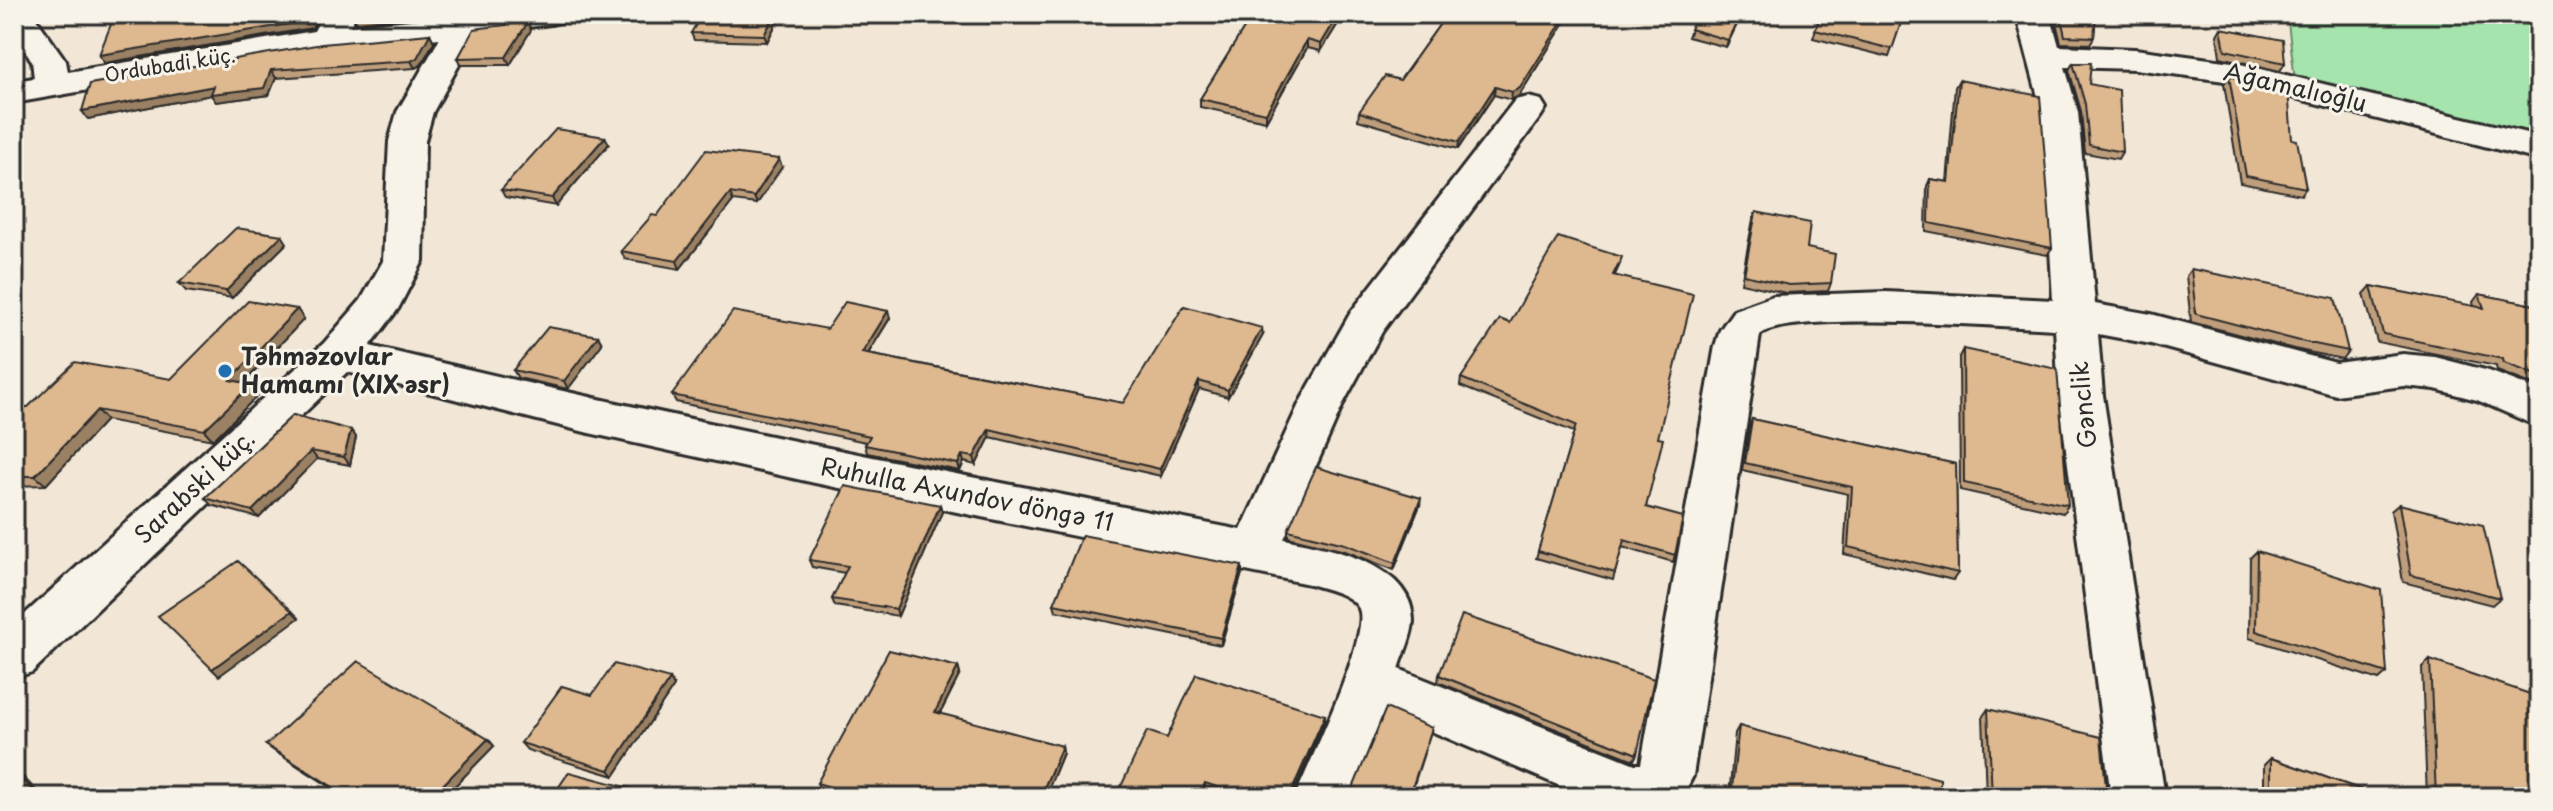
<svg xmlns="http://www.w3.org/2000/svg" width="2553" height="811" viewBox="0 0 2553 811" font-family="'Playpen Sans',sans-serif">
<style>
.green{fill:#a5e4ac;stroke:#68886c;stroke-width:2}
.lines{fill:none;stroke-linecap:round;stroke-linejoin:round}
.street-casing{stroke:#2b2b2b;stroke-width:6}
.street{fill:#f7f3e8;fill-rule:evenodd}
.wall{fill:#bf9e7b;stroke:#2b2b2b;stroke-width:2}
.shaded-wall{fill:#9b8164;stroke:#2b2b2b;stroke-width:2}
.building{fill:#deb88f;stroke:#2b2b2b;stroke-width:2}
.poi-dot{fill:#1f6fb2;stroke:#f7f3e8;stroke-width:3}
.labels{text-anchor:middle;stroke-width:6;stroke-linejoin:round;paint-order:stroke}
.far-street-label{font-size:20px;fill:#2b2b2b;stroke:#f7f3e8}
.street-label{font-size:24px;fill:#2b2b2b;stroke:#f7f3e8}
.poi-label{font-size:24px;font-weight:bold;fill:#2b2b2b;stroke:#f7f3e8;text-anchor:start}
</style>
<rect width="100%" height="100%" fill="#f2e7d6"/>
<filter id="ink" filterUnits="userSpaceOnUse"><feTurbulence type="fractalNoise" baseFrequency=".0125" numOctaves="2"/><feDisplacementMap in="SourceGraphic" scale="16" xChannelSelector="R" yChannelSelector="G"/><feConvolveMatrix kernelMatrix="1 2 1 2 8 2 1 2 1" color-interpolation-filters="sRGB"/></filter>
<g filter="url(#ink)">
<path class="green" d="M2287 14H2539V137L2295 80Z"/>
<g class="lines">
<g class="street-casing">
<path id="street" d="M14 14H33L66 61 68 72 314 31 323 14H357L350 26 471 14H568L563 21 551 24 476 34 433 112 425 141 423 261 398 309 370 346C659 416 949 473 1241 530L1300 402 1351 312 1515 100 1528 97 1541 100 1546 108 1541 116 1382 332 1344 402 1284 539C1328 548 1412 563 1413 620 1413 635 1403 655 1399 669L1635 764H1641L1715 346 1720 330 1734 310 1773 296 1886 292 2053 300 2042 112 2016 14H2050L2059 46 2135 49 2232 62 2539 136V160L2232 82 2135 69 2065 67 2078 112 2095 304 2151 314 2336 363 2403 354 2435 357 2489 371 2539 390V427L2477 400 2435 389 2403 386 2336 395 2151 344 2098 334 2103 395 2165 797H2111L2059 395 2055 329C2009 327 1786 310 1760 335L1693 776 1682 797H1586L1384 711 1349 797H1295C1307 768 1374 629 1358 607 1349 593 1325 589 1309 584L815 483 589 433 347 372 32 672 14 678V624L324 343 361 300 383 261 389 141 397 112 440 38 326 49 14 103V81L34 78 32 61 14 35Z"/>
</g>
<use href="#street" class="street"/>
</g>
<path class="wall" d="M352 14H441L356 22Z
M781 14 767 42 694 40 691 33Z
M1213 14H1344L1321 51 1307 48 1266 121 1200 107V99L1250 19Z
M1447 14H1570L1519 96 1511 100 1494 95 1458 149 1358 120 1359 112 1400 80Z
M1697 14H1742L1726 47 1688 37Z
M1821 14H1904L1889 57 1813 38Z
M2054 14H2096L2094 37 2090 44 2061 43Z
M2221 28 2285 63 2280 71 2220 57 2217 35Z
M531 30 510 65H462L458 58Z
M430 34 434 42 421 65 415 68 276 78 269 95 216 102 211 95 88 119 82 111Z
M2073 63 2089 84 2122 152 2118 159 2085 153 2081 111 2069 70Z
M2229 76 2306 188 2301 195 2240 183 2224 84Z
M1959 80 2052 248 2047 255 1926 231 1927 186 1930 179 1947 182 1955 87Z
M605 137 609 144 556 206 505 197 501 190Z
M782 167 757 204 733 201 680 269 625 259 621 251 657 216Z
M1756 212 1831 283 1828 291 1786 293 1741 283 1753 219Z
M287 243 232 298 186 291 179 283Z
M1620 264 1615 275 1658 438 1646 507 1675 555 1673 562 1622 547 1613 580 1536 558 1574 432 1460 386 1461 378 1510 323Z
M2191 269 2348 351 2342 359 2294 349 2191 322 2186 276Z
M2371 286 2474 307 2473 302 2479 294 2539 306V385L2526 382 2497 371 2496 366 2377 342 2364 294Z
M297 309 304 319 245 382 260 393 213 440 106 420 46 485 14 486V407H28L171 379Z
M888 311 890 318 868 354 1123 403 1263 335 1228 397 1199 389 1161 476 990 437 976 465 964 462 960 471 867 453 865 445 866 442 676 402 672 395 827 329Z
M598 336 602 344 568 389 518 378 513 370Z
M1963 349 2068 505 2063 513 1960 490 1959 357Z
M293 415 356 437 350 465 317 459 259 518 211 505 205 498Z
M1752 419 1956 464 1958 573 1953 580 1844 554 1848 494 1742 470 1749 427Z
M2399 504 2500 598 2492 605 2403 582 2391 511Z
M940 505 942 512 898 616 835 606 832 599 845 573 812 567 809 560Z
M1420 505 1394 570 1345 551 1288 537V530Z
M2257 551 2387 673 2379 680 2249 638 2250 558Z
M1242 566V573L1221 645 1056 611 1054 604Z
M2430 660 2539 797H2427L2422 667Z
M958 667 960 674 940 714 1062 746 1063 753 1045 797H846L820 790 817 783Z
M1439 675 1637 754 1634 760 1438 682Z
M670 679 674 686 614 776 527 750 521 743 592 695Z
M1988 709 2107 797H1986L1983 716Z
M1325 715 1324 722 1294 792 1295 794 1351 793 1432 728 1410 797H1229L1205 789 1202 797H1116L1167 738Z
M1739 726 1940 797H1729L1735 733Z
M488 739 494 746 444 797H346L274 751 266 745Z
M2271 758 2382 797H2264V765Z"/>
<path class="shaded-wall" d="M312 14H321L312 28 104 63 99 55Z
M775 14H781L767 42 764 35Z
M1339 14H1344L1321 51V44Z
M1567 14H1570L1519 96 1511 100 1512 92Z
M1741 14H1742L1726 47 1728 40Z
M528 22 531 30 510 65 506 57Z
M430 34 434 42 421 65 415 68 411 61Z
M1307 40V48L1266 121V113Z
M271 70 276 78 269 95 216 102 211 95 88 119 82 111 214 86Z
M1495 87 1494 95 1458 149 1459 142Z
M605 137 609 144 556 206 552 198Z
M779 159 782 167 757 204 754 197Z
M730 193 733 201 680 269 677 261Z
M282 235 287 243 232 298 226 291Z
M297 309 304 319 238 389 230 380Z
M888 311 890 318 864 360 862 353Z
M1262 328 1263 335 1228 397V390Z
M598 336 602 344 568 389 564 381Z
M1199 381V389L1161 476 1160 469Z
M252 384 260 393 213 440 204 430Z
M97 410 106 420 46 485 35 476Z
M989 429 990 437 976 465 974 457Z
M351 430 356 437 350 465 344 457Z
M311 451 317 459 259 518 252 511Z
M962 455 964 462 960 471 958 464Z
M1421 498 1420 505 1394 570 1395 563Z
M940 505 942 512 898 616 896 609Z
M1242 566V573L1221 645V638Z
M292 611 299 618 219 676 212 669Z
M958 667 960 674 937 719 935 712Z
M670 679 674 686 614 776 609 770Z
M1325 715 1324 722 1292 796V790Z
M488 739 494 746 444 797H431Z
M1062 746 1063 753 1045 797H1040Z
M14 767 42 797H39L14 771Z
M1205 783V789L1202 797H1199Z"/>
<path class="building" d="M115 14H312L308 21 99 55Z
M702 14H775L764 35 691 33Z
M1253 14H1339L1321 44 1307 40 1266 113 1200 99Z
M1447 14H1567L1520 88 1512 92 1495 87 1459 142 1359 112 1385 76 1400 80Z
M1697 14H1741L1728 40 1690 29Z
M1821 14H1904L1892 49 1815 30Z
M2060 14H2096L2094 37 2065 36Z
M528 22 506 57 458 58 474 29Z
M2221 28 2283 40 2285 63 2225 50Z
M430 34 417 58 411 61 271 70 264 88 211 94 214 86 82 111 90 84 322 44Z
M2073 63H2091L2089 84 2119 90 2122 152 2089 145 2085 104Z
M2229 76 2288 90 2292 139 2297 140 2306 188 2246 176Z
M1959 80 2040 96 2052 248 1929 223 1930 179 1949 182Z
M556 129 605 137 552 198 501 190Z
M706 150 779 159 754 197 730 193 677 261 621 251 652 215 657 216Z
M1756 212 1810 223 1807 248 1835 254 1831 283 1789 285 1744 275Z
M236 228 282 235 226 291 179 283Z
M1558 237 1622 257 1613 275 1693 294 1658 438 1663 439 1646 507 1683 517 1675 555 1624 540 1615 573 1538 551 1576 425 1461 378 1500 319 1510 323Z
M2191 269 2335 298 2348 351 2300 341 2196 314Z
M2371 286 2484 308 2479 294 2539 306V376L2504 363 2503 359 2383 334Z
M248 301 297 309 230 380 252 384 204 430 97 410 35 476H14V407H28L75 362 171 379Z
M845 302 888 311 862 353 1123 403 1184 306 1262 328 1228 390 1199 381 1160 469 989 429 974 457 962 455 958 464 865 445 870 436 672 395 733 311 827 329Z
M548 327 598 336 564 381 513 370Z
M1963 349 2057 369 2068 505 1964 483Z
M293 415 351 430 344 457 311 451 252 511 205 498Z
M1752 419 1956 464 1958 573 1848 547 1852 487 1745 463Z
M1316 467 1421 498 1395 563 1345 544 1288 530Z
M845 486 940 505 896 609 832 599 848 566 809 560Z
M2399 504 2483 525 2500 598 2411 575Z
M1082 535 1242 566 1221 638 1054 604Z
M2257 551 2381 590 2387 673 2256 631Z
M238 561 292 611 212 669 158 616Z
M1462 615 1654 679 1637 754 1439 675Z
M889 650 958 667 935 712 1062 746 1040 797H865L817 783Z
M2430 660 2539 697V797H2436Z
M358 661 488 739 431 797H349L266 745Z
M614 664 670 679 609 770 521 743 562 686 592 695Z
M1196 674 1325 715 1292 790 1295 794 1351 793 1386 708 1432 728 1409 797H1247L1205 783 1199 797H1116L1147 731 1167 738Z
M1988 709 2101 737 2107 797H1992Z
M1739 726 1940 779V797H1731Z
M2271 758 2382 797H2271Z
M14 771 39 797H14Z
M569 772 664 797H552Z"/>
</g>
<circle class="poi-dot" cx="225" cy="371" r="8"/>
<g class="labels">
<g class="far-street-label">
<text transform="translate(170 65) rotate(-9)" y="7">Ordubadi küç.</text>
</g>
<g class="street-label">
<text transform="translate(2295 88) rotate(13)" y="8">Ağamalıoğlu</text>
<text transform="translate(2084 405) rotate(-96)" y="8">Gənclik</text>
<text transform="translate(195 487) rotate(-43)" y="8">Sarabski küç.</text>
<text transform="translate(967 495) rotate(11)" y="8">Ruhulla Axundov döngə 11</text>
</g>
<g class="poi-label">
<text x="241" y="365">Təhməzovlar<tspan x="241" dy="28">Hamamı (XIX əsr)</tspan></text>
</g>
</g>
<rect width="2553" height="811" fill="none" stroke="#f7f3e8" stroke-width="48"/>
<rect x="24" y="24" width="2505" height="763" fill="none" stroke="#2b2b2b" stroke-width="3" filter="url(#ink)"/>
</svg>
